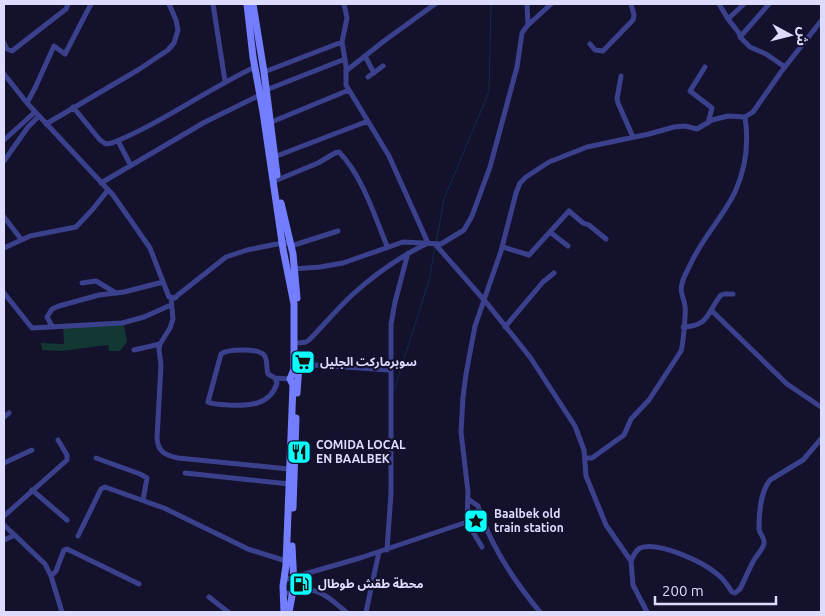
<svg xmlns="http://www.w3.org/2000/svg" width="825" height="616" viewBox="0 0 825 616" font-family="Ubuntu,'Noto Sans Arabic',sans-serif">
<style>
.green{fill:#133732}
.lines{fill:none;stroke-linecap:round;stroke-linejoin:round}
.stream{stroke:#0c2c51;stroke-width:1}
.street{stroke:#3b408c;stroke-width:5}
.secondary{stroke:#737eff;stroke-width:7}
.labels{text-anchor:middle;stroke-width:4.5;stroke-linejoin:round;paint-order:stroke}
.poi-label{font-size:12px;font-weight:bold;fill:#dddcff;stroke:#13112c;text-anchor:start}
</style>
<rect width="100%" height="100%" fill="#13112c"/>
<path class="green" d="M124 325 127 342 120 351H109L108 345 61 351 42 350 41 343 64 344 63 327Z"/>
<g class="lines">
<path class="stream" d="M436 243 444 199 489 92 491 4
M394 390 429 281 435 247"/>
<path class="street" d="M213 4 225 81
M527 4 528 25
M719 4 728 19 739 33 740 37 750 47 766 54 785 67
M728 19 744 4
M740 37 769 4
M4 43 7 49 12 51 66 9 68 4
M590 44 595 50 603 51 633 20 634 15 631 4
M365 56 374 73
M705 67 690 91 712 108 708 123
M346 71 384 41 435 4
M264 72 342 42
M4 74 27 103 113 195 150 248 169 297 175 298 178 295 226 257 247 250 282 243 286 242 291 245
M621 76 617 99 618 103 633 137
M368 77 383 66
M266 90 345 59
M27 103 35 88 54 46 65 54 91 4
M73 107 100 140 106 144 112 143C162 123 206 90 255 67
M269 123 349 90
M46 124 138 70 168 50 174 43 178 30 176 20 169 4
M4 140 35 112
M118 141 130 164
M274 157 368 121
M4 161 28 127 39 116
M277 180 318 163 335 153 339 152C362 175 375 217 387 246
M101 183 205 122 260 95
M4 217 21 239
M550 232 568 246
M435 244 485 301 530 357 575 426 584 450 586 476 606 525 631 561 633 585 647 612
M291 246 338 231
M503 247 529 255 569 211 583 223 589 225 606 239
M4 248 30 236 76 227 93 209 108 190
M293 269 320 267 343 263 403 242 441 244 464 230 472 216 490 167 517 67 522 33 527 26 551 4
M82 283 96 281 116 293
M4 293 32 328 122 323 144 317 171 305
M171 297 173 319 170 328 160 344 159 349 161 365 157 438C158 452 165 455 178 458L289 469
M711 310 787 384 821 407
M54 327 52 326 47 317 52 309 59 306 99 295 124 292 163 282
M505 327 543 282 554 273
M683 327C710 326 707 312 721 295L724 294H733
M299 343 306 342 309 340C324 325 337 309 352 295 374 275 401 256 428 243L389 156 346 85V66L342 42 347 18 344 4
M134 350 160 344
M299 364 390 370
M275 378 277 383C270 406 248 406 228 405 221 404 214 405 208 402L221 354C227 349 258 348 264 355 268 359 266 369 268 374L275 378 290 379
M4 417 9 413
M96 458 140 474 147 478 143 500
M585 458H592L624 435 631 419 649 400 681 351C683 345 686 313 685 306 684 297 679 293 682 284 683 277 688 270 691 263 703 237 723 217 735 192 746 168 749 143 745 117L753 112 781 72 821 21
M4 463 32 450
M185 473 289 484
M32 490 67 520
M468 499 478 506C490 545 514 581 540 612
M4 516 67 460V455L58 440
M4 525 45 564 51 576 62 612
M78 536 101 489 105 487 164 508 248 549 286 561
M4 540 15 535
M482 547 467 522 468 492 461 432 463 397 466 374 475 326 501 251 516 193 520 183 526 177 549 162 587 147 649 134 674 127 685 126 697 129 712 120 728 116 745 117
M387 550 391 493V324L395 302 408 253
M631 561C633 556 635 551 640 548 659 541 703 562 717 574 724 579 728 586 732 592L735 593 740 589C745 579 749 569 754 560 757 555 762 550 764 544 765 537 760 535 759 529 759 513 760 493 770 480L803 460 821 439
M51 576 56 571 64 550 67 549 139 584
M284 580 360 558 467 522
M283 592C291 596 299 590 307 590 323 590 335 603 346 612
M209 597 228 612
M366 612 379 552"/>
<path class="secondary" d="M247 4 253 57 263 112 283 249 294 304V369L290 379 293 385 286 565 283 586 284 612
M253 4 264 72 277 175
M281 203 293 254 297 298
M297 393 299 364
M293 508 296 418
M289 612 294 585 292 546"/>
</g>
<defs>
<g id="supermarket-square" transform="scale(1.25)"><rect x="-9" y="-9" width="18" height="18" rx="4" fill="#08fffe" stroke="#13112c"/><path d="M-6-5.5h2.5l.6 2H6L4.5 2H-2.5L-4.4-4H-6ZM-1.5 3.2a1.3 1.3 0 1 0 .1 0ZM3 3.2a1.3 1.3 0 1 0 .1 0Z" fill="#111"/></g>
<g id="restaurant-square" transform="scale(1.25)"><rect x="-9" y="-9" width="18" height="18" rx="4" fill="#08fffe" stroke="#13112c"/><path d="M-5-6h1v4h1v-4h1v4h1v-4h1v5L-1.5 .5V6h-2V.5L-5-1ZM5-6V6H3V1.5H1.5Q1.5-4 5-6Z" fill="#111"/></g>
<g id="sight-square" transform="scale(1.25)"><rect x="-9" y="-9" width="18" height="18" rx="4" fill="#08fffe" stroke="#13112c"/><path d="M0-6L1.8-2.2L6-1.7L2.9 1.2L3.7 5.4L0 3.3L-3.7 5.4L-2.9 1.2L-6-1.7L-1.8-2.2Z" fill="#111"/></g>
<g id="fuel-square" transform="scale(1.25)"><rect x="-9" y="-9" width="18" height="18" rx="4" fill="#08fffe" stroke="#13112c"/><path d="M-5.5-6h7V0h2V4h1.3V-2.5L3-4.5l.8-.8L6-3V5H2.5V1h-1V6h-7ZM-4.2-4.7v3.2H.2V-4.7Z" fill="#111"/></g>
</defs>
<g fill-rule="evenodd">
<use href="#supermarket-square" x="303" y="362"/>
<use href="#restaurant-square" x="299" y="452"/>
<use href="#sight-square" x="476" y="521"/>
<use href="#fuel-square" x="301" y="584"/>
</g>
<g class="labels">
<g class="poi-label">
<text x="320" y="366">سوبرماركت الجليل</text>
<text x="316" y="449">COMIDA LOCAL<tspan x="316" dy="14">EN BAALBEK</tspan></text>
<text x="494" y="518">Baalbek old<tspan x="494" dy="14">train station</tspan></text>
<text x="318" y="588">محطة طقش طوطال</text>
</g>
</g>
<rect width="825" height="616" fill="none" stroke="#dddcff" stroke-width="10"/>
<g transform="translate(790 35) rotate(97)" stroke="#13112c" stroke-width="4" paint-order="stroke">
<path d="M0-4L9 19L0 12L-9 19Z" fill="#dddcff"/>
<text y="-8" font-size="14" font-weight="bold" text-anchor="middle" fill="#dddcff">ش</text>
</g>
<path d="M655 596v8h121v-8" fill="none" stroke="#dddcff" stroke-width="2.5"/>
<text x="662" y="596" font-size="15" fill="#dddcff" stroke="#13112c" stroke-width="4" paint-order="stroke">200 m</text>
</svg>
